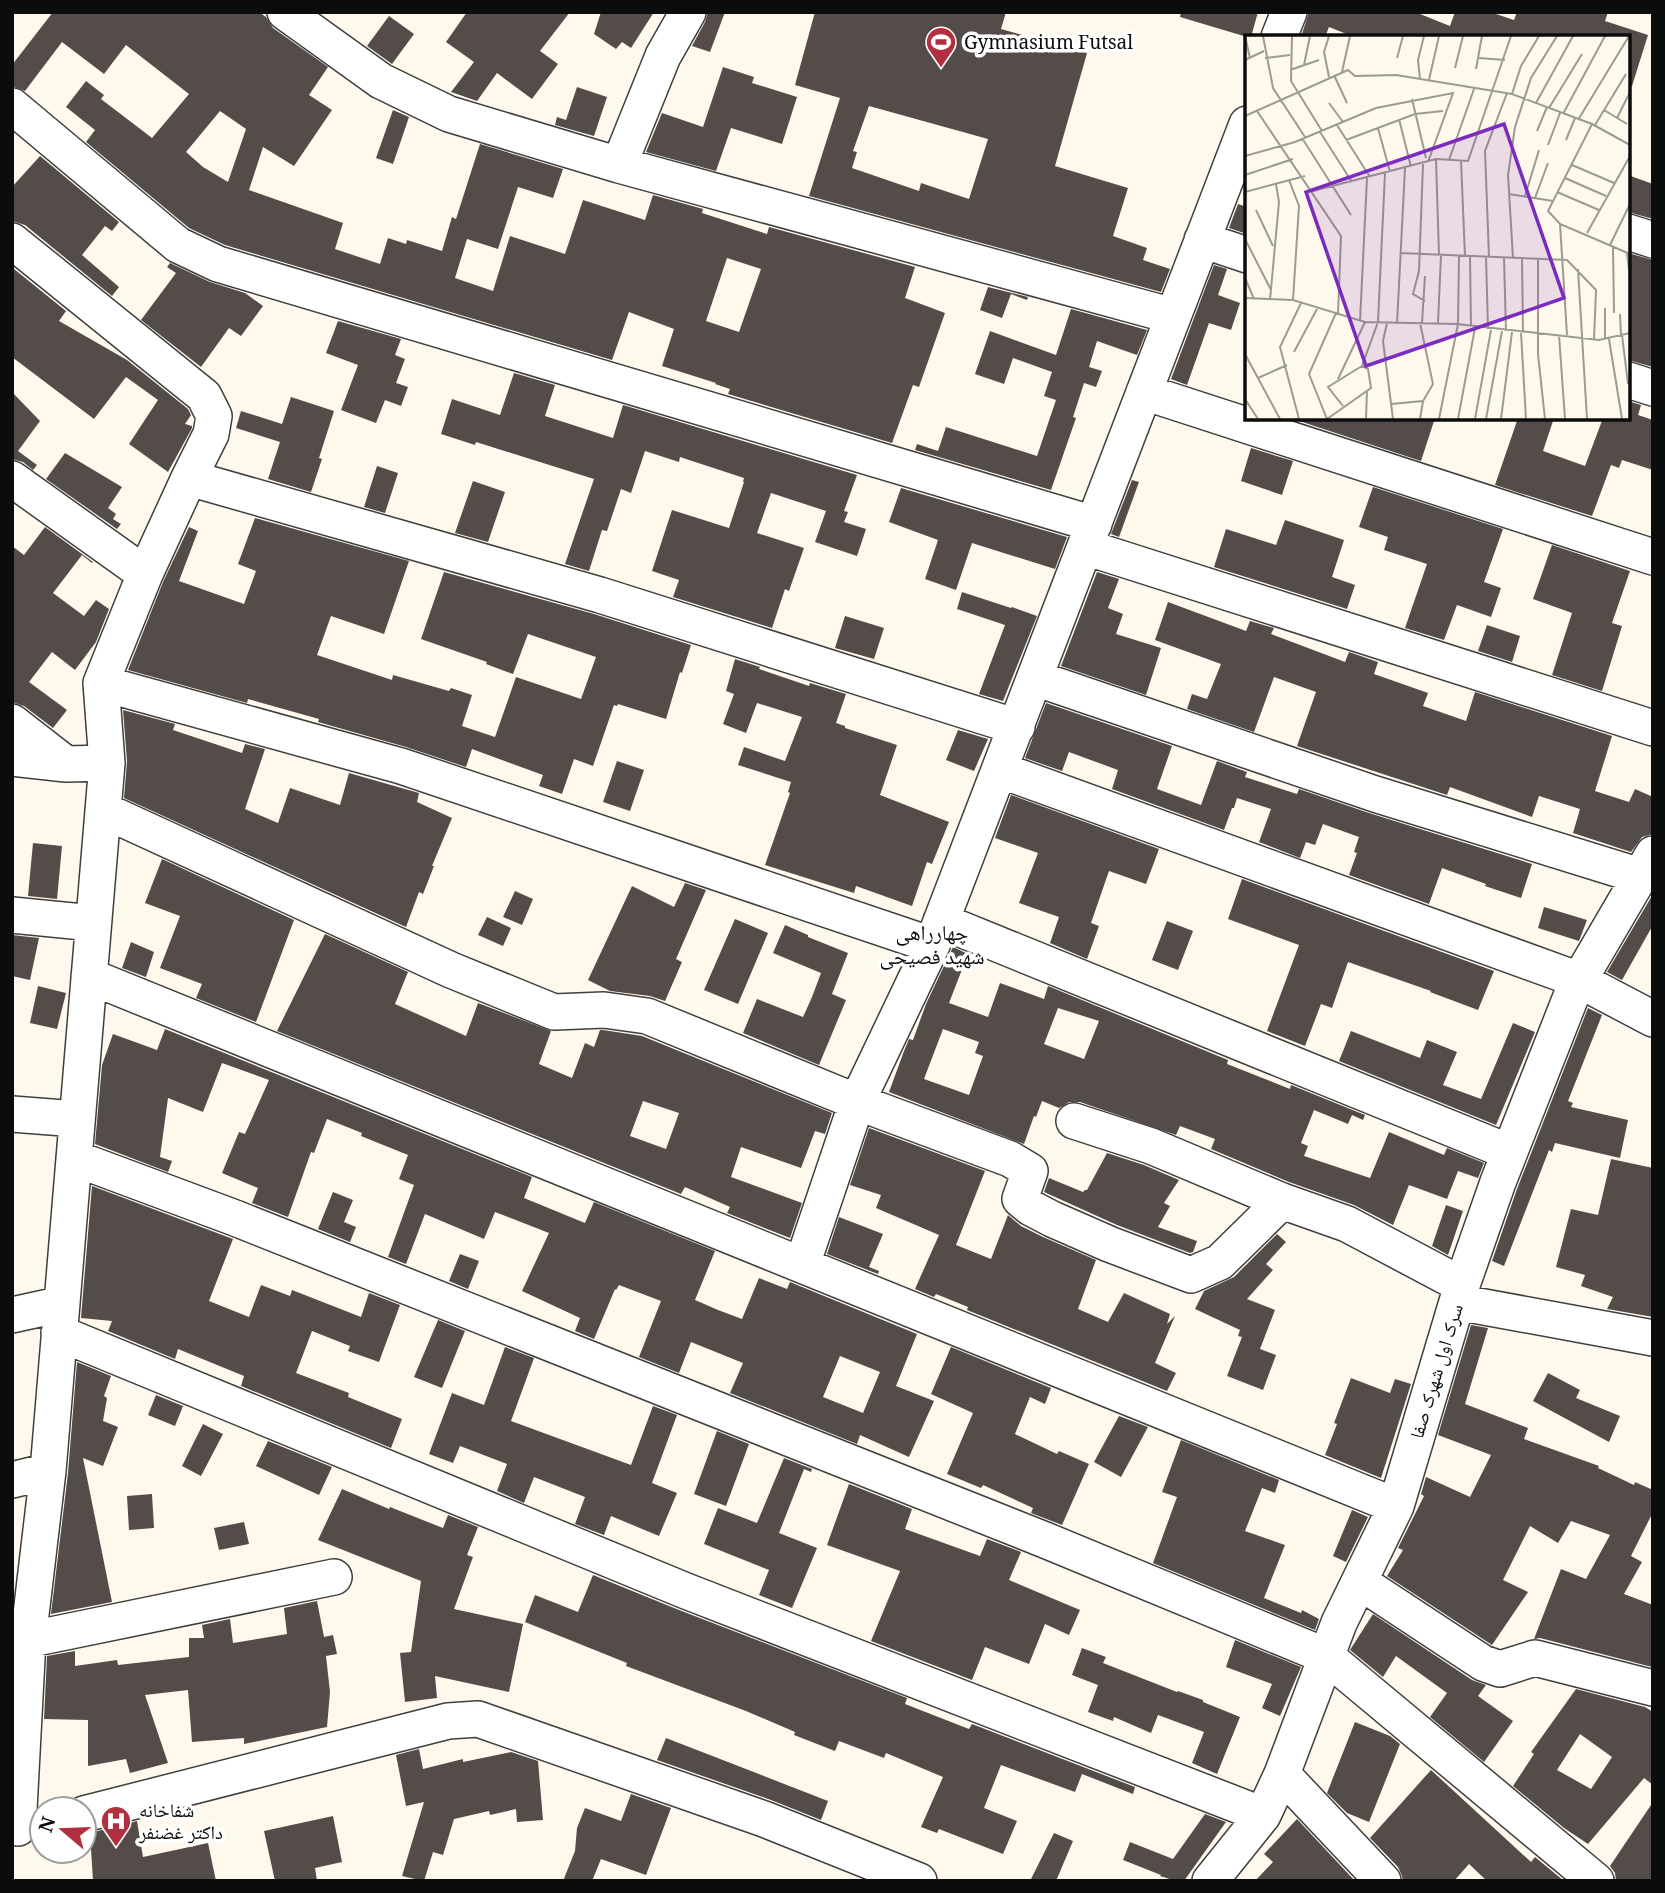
<svg xmlns="http://www.w3.org/2000/svg" width="1665" height="1893" viewBox="0 0 1665 1893" font-family="Georgia,'Noto Naskh Arabic',serif">
<style>
.building{fill:#544c49;fill-rule:evenodd}
.lines{fill:none;stroke-linecap:round;stroke-linejoin:round}
.minor-casing{stroke:#3f3f3f;stroke-width:38}
.minor{stroke:#fff;stroke-width:35}
.labels{text-anchor:middle;stroke-width:7;stroke-linejoin:round;paint-order:stroke}
.poi-label{font-size:19px;fill:#0c0c0c;stroke:#fff;text-anchor:start}
.street-label{font-size:19px;fill:#0c0c0c;stroke:#fff}
.neighbourhood-label{font-size:21px;fill:#0c0c0c;stroke:#fff}
.inset-road{fill:none;stroke:#9d9a92;stroke-width:2}
.view{fill:#7b2cbf;fill-opacity:0.15;stroke:#7b2cbf;stroke-width:3.5}
.inset-edge{fill:none;stroke:#0c0c0c;stroke-width:3.5}
</style>
<rect width="100%" height="100%" fill="#fef9ec"/>
<path class="building" d="M53 12H259L266 17 273 28 328 67 309 95 332 110 294 166 263 147 249 190 343 223 335 249 380 264 388 238 406 244 407 240 442 251 452 217 456 219 480 144 563 169 553 198 518 187 498 249 467 239 455 278 493 291 510 236 565 254 583 200 645 220 653 195 703 209 702 213 767 234 769 227 915 267 905 298 945 313 919 387 913 385 892 443 728 394 730 389 715 384 716 383 662 366 674 329 629 312 612 360 225 245 189 228 86 142 95 130 66 107 86 81 104 95 101 99 152 138 189 94 126 45 104 74 62 42 25 91 12 86V65ZM220 111 246 129 228 182 203 167 186 152ZM727 258 761 269 739 332 706 321Z
M467 12H570L540 51 558 64 532 99 497 73 477 101 451 92 474 62 446 42Z
M601 12H654L631 48 622 42 616 49 594 34Z
M708 12H725L710 52 692 46 705 22Z
M815 12H1006L1001 29 1087 53 1055 166 1128 188 1113 236 1147 248 1143 260 1170 269 1161 292 809 196 840 98 795 85ZM869 106 988 139 969 199 921 183 919 191 852 168 857 152 853 151Z
M1181 12H1258L1251 37H1247L1180 17Z
M1309 12H1415L1450 26 1455 12H1490L1514 20 1517 12H1608L1605 21 1648 35 1632 86 1628 85V37H1354L1329 27 1325 37H1301Z
M389 16 414 34 392 64 367 46Z
M723 67 754 77 752 83 797 97 782 144 731 128 716 171 646 152 662 113 703 127Z
M577 87 607 97 594 136 555 125 557 117 566 120Z
M393 110 409 117 393 164 376 158Z
M40 156 119 222 112 231 105 226 82 255 119 287 112 296 25 225 12 221V187Z
M1628 175 1653 184V219L1628 212Z
M1238 204 1247 207V234L1229 228Z
M1628 253 1653 260V367L1628 360Z
M170 263 210 282 245 293 263 306 241 336 229 328 201 367 141 320 176 273 167 267Z
M1214 265 1227 269 1218 295 1240 303 1231 330 1209 323 1187 385 1171 379Z
M14 269 66 311 59 321 127 360 188 409 191 415 185 424 192 426V428L168 472 129 444 158 400 126 377 94 419 12 357V271Z
M988 287 1028 297 1027 300 1011 294 1002 318 980 310Z
M1071 309 1147 330 1137 355 1097 341 1089 367 1102 371 1096 387 1084 383 1073 417 1076 418 1051 490 915 450 917 444 938 451 946 427 1037 456 1056 400 1044 396 1052 372 1013 358 1004 384 975 374 990 331 1056 355Z
M338 321 401 339 395 355 405 359 396 383 408 387 401 406 385 400 376 423 341 410 358 365 326 353Z
M514 373 555 385 545 416 613 438 623 405 857 475 844 511 848 512 844 522 866 529 857 556 815 542 826 511 771 493 757 533 804 548 789 591 785 589 772 628 673 597 679 580 652 571 672 510 729 528 744 482H743L744 478 680 457 679 462 645 451 631 493 621 489 607 531 602 530 589 571 565 564 594 479 476 442 475 445 441 434 452 399 500 415Z
M12 392 40 421 18 451 37 465 33 470 23 462 12 459Z
M291 397 334 411 319 458 322 459 311 492 268 479 280 442 236 428 241 411 282 424Z
M1628 401 1641 405 1638 415 1653 420V470L1622 460 1619 468 1611 465 1592 516 1495 485 1518 418H1554L1543 451 1585 466 1603 418H1628Z
M1290 418H1435L1421 461Z
M1251 448 1293 461 1282 495 1241 481Z
M65 453 122 487 108 508 116 514 113 519 121 524 117 529 46 479Z
M377 466 398 473 385 513 364 507Z
M1132 480 1139 482 1119 537 1111 534Z
M473 481 505 492 488 542 455 533Z
M1373 487 1503 529 1484 582 1501 588 1491 617 1457 605 1444 640 1405 628 1427 564 1384 550 1388 537 1359 527Z
M901 488 1067 537 1055 569 972 543 956 590 925 579 938 540 889 522Z
M255 518 409 561 384 634 331 616 317 655 392 680 393 675 449 691 451 688 472 695 462 726 495 737 516 677 581 699 596 657 528 634 513 674 486 664 487 662 421 639 444 572 594 614 691 645 682 673 680 672 666 719 618 704 617 706 614 705 593 766 574 759 562 794 539 786 543 775 472 749 466 767 406 747 318 722 319 719 248 699 247 703 128 670 163 582 189 527 198 531 179 581 244 604 256 571 238 564Z
M1285 520 1344 540 1332 577 1355 585 1347 609 1214 567 1226 529 1276 545Z
M45 527 93 562 92 563 82 555 53 593 84 616 96 600 109 609 96 642 75 670 52 652 29 682 67 710 53 728 24 706 12 702V546L24 555Z
M1552 545 1630 571 1612 623 1622 626 1602 691 1552 675 1572 613 1533 599Z
M1097 572 1119 579 1108 608 1123 614 1116 634 1161 648 1146 695 1061 666Z
M962 592 1011 608 1012 607 1037 616 1003 701 979 694 1005 625 957 609Z
M1168 602 1246 631 1250 621 1274 628 1271 634 1345 662 1349 652 1378 662 1374 674 1428 693 1423 706 1466 721 1475 692 1612 736 1595 791 1629 802 1635 789 1653 797V834L1642 837 1631 852 1573 833 1580 809 1539 796 1532 817 1450 787 1447 795 1297 746 1316 692 1274 677 1254 732 1187 709 1192 694 1207 699 1221 664 1155 640Z
M845 616 884 628 874 659 835 648Z
M1487 625 1520 636 1512 662 1478 651Z
M735 659 760 667 759 669 809 686 810 683 846 694 836 723 845 726V728L897 745 880 795 949 822 932 864 927 862 912 906 856 886 854 893 765 865 790 793 788 792 791 782 738 765 744 747 785 761 802 717 757 703 746 733 723 724 734 694 726 691Z
M1046 703 1172 746 1157 789 1201 805 1217 761 1247 772 1245 777 1297 794 1299 789 1369 813 1532 864 1521 898 1485 886 1486 884 1442 868 1429 904 1349 875 1357 853 1354 852 1359 837 1323 824 1315 845 1306 842 1300 858 1259 842 1271 809 1237 798 1234 808H1232L1224 830 1112 789 1118 770 1069 752 1062 771 1025 758Z
M123 710 175 724 173 730 242 753 245 744 265 749 245 809 278 823 290 788 340 805 349 773 419 793 417 802 452 818 432 866H434L423 894 419 892 406 927 124 798 127 761Z
M958 730 988 739 974 771 946 760Z
M617 761 644 770 630 811 603 802Z
M1011 795 1159 849 1146 884 1109 871 1091 923 1099 926 1087 959 1050 943 1059 917 1019 903 1038 853 995 838Z
M33 843 62 846 57 899 28 896Z
M162 859 294 920 256 1022 196 998 202 984 160 968 180 916 145 903Z
M1242 879 1494 971 1478 1010 1430 992 1431 991 1348 962 1332 1008 1321 1004 1305 1046 1267 1031 1299 945 1228 919Z
M685 883 706 890 676 959 682 962 665 1001 650 996 610 991 588 980 632 886 674 907Z
M515 891 533 899 522 925 503 917Z
M1653 894V925L1622 980 1607 972Z
M1544 907 1587 920 1579 941 1538 928Z
M487 917 511 928 503 946 478 935Z
M735 919 768 933 738 1004 704 990Z
M1167 921 1193 931 1178 970 1152 960Z
M785 925 808 935V937L848 953 832 994 846 1000 819 1065 743 1033 757 999 803 1017 812 997 821 973 773 953Z
M325 934 408 972 395 1004 466 1036 478 1003 551 1031 539 1064 572 1078 585 1043 594 1047 600 1030H603L642 1036 832 1113 825 1134 815 1131 801 1168 741 1147 731 1177 802 1203 790 1238 727 1213 730 1207 685 1187 681 1194 277 1031ZM643 1101 679 1113 666 1149 630 1136Z
M12 935 39 938 30 980 12 976Z
M131 942 154 952 146 977 122 968Z
M953 947 968 954 949 1003 988 1017 1000 983 1044 999 1048 986 1228 1060 1227 1064 1290 1089 1291 1085 1365 1115 1363 1120 1352 1115 1348 1124 1314 1110 1301 1143 1308 1146 1304 1156 1370 1178 1389 1132 1444 1155 1447 1148 1484 1163 1478 1178 1458 1171 1447 1199 1409 1185 1393 1225 1354 1205 1289 1182 1211 1149 1215 1139 1180 1126 1176 1135 1080 1102H1069L1059 1108 1042 1101 1036 1117 1034 1116 1024 1144 889 1092 904 1051 909 1039 913 1040 926 1004ZM1058 1008 1099 1021 1084 1059 1044 1044ZM943 1029 979 1042 975 1053 983 1056 969 1095 924 1079Z
M38 986 66 993 57 1029 30 1023Z
M1588 1008 1602 1015 1568 1101 1573 1103 1571 1107 1628 1120 1620 1158 1555 1143 1552 1152 1549 1150 1504 1266 1492 1261 1517 1189Z
M1513 1023 1535 1032 1496 1125 1339 1061 1351 1031 1420 1058 1427 1040 1457 1052 1443 1085 1481 1099Z
M165 1029 532 1177 524 1198 585 1223 594 1202 715 1251 695 1300 718 1310 742 1319 759 1278 787 1289 790 1282 917 1334 896 1386 934 1401 909 1457 860 1435 857 1444 730 1393 743 1363 691 1342 679 1373 639 1357 661 1301 619 1285 616 1290 615 1289 594 1339 575 1331 580 1318 522 1291 549 1233 495 1212 484 1239 425 1214 406 1264 388 1257 414 1185 399 1179 408 1155 361 1136 362 1133 327 1119 314 1153 311 1152 288 1217 252 1203 258 1188 222 1173 239 1132 245 1134 269 1080 222 1063 203 1112 168 1098 160 1157 172 1161 168 1172 95 1144 102 1065 113 1034 157 1050ZM840 1356 880 1372 863 1413 823 1397Z
M869 1128 985 1171 956 1245 991 1259 1008 1215 1021 1226 1043 1237 1096 1260 1078 1309 1108 1322 1124 1293 1170 1314 1167 1324 1175 1316 1155 1363 1176 1373 1167 1391 967 1310 968 1307 936 1294 934 1297 915 1289 939 1235 876 1208 881 1195 850 1185Z
M1107 1153 1144 1165 1179 1180 1164 1203 1170 1206 1158 1227 1197 1241 1193 1252 1190 1253 1117 1225 1044 1192 1049 1178 1083 1192 1085 1190H1087Z
M1611 1159 1653 1168V1317L1607 1309 1613 1297 1581 1286 1585 1275 1556 1267 1571 1209 1598 1215Z
M92 1186 233 1239 209 1301 249 1317 261 1285 290 1296 292 1290 361 1317 369 1293 400 1305 379 1362 348 1351 350 1346 312 1331 296 1373 349 1393 348 1397 402 1419 391 1448 241 1386 244 1376 178 1349 175 1359 108 1331 112 1321 81 1318Z
M333 1192 353 1200 344 1222 356 1227 350 1242 318 1229Z
M1446 1205 1463 1211 1448 1255 1432 1246Z
M839 1217 883 1234 869 1267 879 1271 878 1274 827 1254Z
M1277 1234 1286 1242 1266 1264 1273 1270 1247 1299 1275 1310 1260 1349 1276 1355 1263 1390 1227 1376 1242 1337 1238 1336 1240 1330 1195 1309 1204 1291 1234 1277Z
M460 1254 479 1261 468 1289 449 1281Z
M438 1320 465 1331 442 1388 414 1377Z
M1471 1325 1488 1328 1465 1404 1528 1428 1524 1439 1599 1466 1598 1468 1634 1485 1635 1482 1653 1490V1512L1631 1556 1642 1562 1624 1594 1653 1605 1652 1667 1540 1638 1534 1639 1561 1569 1586 1579 1610 1535 1571 1521 1558 1543 1530 1526 1503 1580 1528 1592 1492 1645 1387 1576 1403 1550 1398 1548 1424 1496 1421 1494 1426 1477 1470 1497 1491 1455 1438 1435Z
M505 1347 534 1358 511 1421 631 1465 653 1406 677 1415 652 1483 677 1493 659 1536 611 1516 604 1535 575 1524 585 1497 534 1477 524 1503 497 1491 507 1464 460 1446 453 1463 429 1454 452 1393 484 1405Z
M951 1347 1051 1388 1045 1404 1030 1397 1015 1434 1057 1454 1059 1451 1089 1464 1062 1525 1031 1513 1033 1508 983 1485 981 1488 947 1474 973 1413 931 1394Z
M77 1362 111 1376 104 1396 107 1398 103 1421 118 1427 103 1466 83 1458 112 1602 51 1614 68 1473Z
M1548 1373 1580 1390 1576 1398 1620 1416 1609 1442 1533 1401Z
M1351 1378 1390 1393 1395 1379 1411 1384 1381 1478 1325 1455 1337 1424 1334 1423Z
M156 1395 183 1406 175 1426 148 1415Z
M1119 1416 1148 1427 1121 1477 1094 1462Z
M203 1424 223 1434 201 1476 182 1466Z
M717 1431 749 1444 726 1506 694 1494Z
M1181 1440 1279 1480 1275 1493 1262 1488 1245 1531 1285 1545 1264 1598 1301 1613 1302 1610 1319 1619 1315 1630 1153 1563 1177 1497 1162 1492Z
M268 1441 332 1467 319 1495 256 1466Z
M784 1458 812 1469 811 1472 804 1469 779 1533 817 1548 792 1608 759 1595 769 1570 704 1544 718 1508 757 1523Z
M849 1484 912 1509 905 1529 980 1556 987 1539 1021 1552 1009 1580 1080 1610 1069 1635 1045 1624 1029 1664 985 1647 972 1680 871 1641 900 1571 827 1545Z
M342 1489 389 1509 390 1507 443 1528 448 1515 478 1527 467 1555 473 1557 454 1609 523 1624 509 1692 435 1676 437 1698 405 1702 400 1653 411 1652 421 1581 318 1540Z
M152 1494 154 1528 129 1530 127 1496Z
M1352 1510 1368 1517 1346 1562 1333 1556Z
M244 1522 249 1544 219 1550 214 1528Z
M593 1575 679 1610 907 1698 905 1704 969 1729 972 1724 1135 1787 1133 1794 1082 1774 1075 1792 1001 1765 984 1808 1017 1821 1003 1854 939 1829 937 1833 921 1827 943 1777 886 1753 884 1758 839 1741 835 1751 794 1735 795 1732 746 1711 626 1666 627 1663 525 1622 535 1595 578 1612Z
M317 1601 324 1637 333 1635 337 1654 326 1656 330 1692 327 1727 244 1744V1738L192 1742 188 1690 145 1695 168 1763 130 1773 126 1759 88 1766V1720L44 1719 47 1656 75 1651V1666L117 1660 118 1665 189 1657V1638H204L202 1625 230 1619 233 1643 287 1634 284 1608Z
M1373 1614 1472 1680 1486 1685 1478 1696 1513 1721 1484 1762 1430 1717 1447 1693 1396 1656 1383 1677 1350 1650Z
M1235 1640 1301 1667 1280 1716 1262 1708 1272 1684 1226 1667Z
M1082 1648 1106 1657 1103 1663 1177 1692 1178 1691 1203 1700V1702L1240 1717 1217 1774 1192 1763 1204 1732 1158 1715 1151 1733 1114 1717 1113 1721 1088 1712 1098 1685 1072 1675Z
M1576 1689 1645 1707 1653 1712V1785L1644 1778 1588 1844 1564 1828 1513 1786 1534 1754 1531 1752ZM1580 1734 1612 1757 1591 1789 1557 1770Z
M1355 1722 1390 1736 1400 1744 1369 1822 1347 1813 1327 1793Z
M666 1738 828 1801 821 1820 771 1800 657 1760Z
M419 1749 423 1769 463 1759V1762L511 1752 538 1761 543 1820 517 1822 516 1809 490 1815 489 1811 454 1819 443 1855 433 1852 424 1881 402 1876 424 1802 406 1806 396 1755Z
M1431 1770 1531 1862 1535 1857 1564 1881H1487L1469 1864 1454 1881H1403L1402 1876 1398 1867 1370 1838Z
M631 1794 671 1808 646 1875 601 1859 592 1881H563L575 1851 577 1828 585 1808 621 1821Z
M1653 1802V1881H1616L1615 1873 1610 1866Z
M1205 1814 1226 1822 1184 1881H1176L1160 1876 1161 1875 1123 1860 1130 1842 1173 1859Z
M333 1816 342 1862 315 1868 317 1881H275L264 1831Z
M1297 1819 1355 1881H1255L1273 1862 1264 1854Z
M137 1821 143 1857 208 1843 216 1881H93L90 1833Z
M1054 1833 1073 1841 1056 1881H1030Z"/>
<g class="lines">
<g class="minor-casing">
<path id="minor" d="M285 12 381 81 449 114 619 165 1173 316
M1279 37 1289 12
M12 106 178 245 218 264 1094 524
M619 165 663 56 688 12
M1628 232 1653 240
M1202 240 1247 255
M12 241 204 396 214 416 211 434 189 478 145 574 101 683 107 763 48 1471 28 1640 18 1828
M1628 380 1653 388
M1144 392 1653 557
M189 478 600 595 1017 727
M12 479 145 574
M1085 547 1653 728
M1035 678 1375 794 1640 876
M101 683 401 766 932 945
M12 722 66 764 107 763
M12 758 66 764
M1000 770 1579 980 1653 1019
M103 810 451 970 554 1012 604 1010 647 1016 857 1102 1010 1159 1030 1171 1020 1199 1031 1208 1052 1219 1109 1244 1191 1275 1220 1262 1282 1201
M12 915 93 923
M941 921 1509 1152
M89 976 1396 1506
M12 1114 77 1119
M1074 1121 1151 1146 1282 1201 1347 1224 1462 1285
M74 1158 235 1218 1045 1540 1326 1656 1596 1881
M802 1265 857 1102 932 945 1247 124
M1457 1302 1653 1338
M12 1315 62 1304
M59 1333 686 1591 1263 1815
M12 1480 48 1471
M1360 1582 1483 1663 1500 1669 1535 1658 1653 1688
M12 1643 334 1577
M1282 1774 1383 1881
M84 1814 448 1721 478 1719 764 1819 919 1881
M1210 1881 1263 1815 1282 1774 1339 1623 1396 1506 1462 1285 1498 1182 1574 989 1653 854"/>
</g>
<use href="#minor" class="minor"/>
</g>
<defs>
<g id="stadium-pin" transform="scale(1.575)"><path d="M0 17L-7.5 6A9.5 9.5 0 1 1 7.5 6Z" fill="#b12f3f" stroke="#fff"/><path d="M0-5a6.5 5 0 1 0 0 10a6.5 5 0 1 0 0-10ZM-3.5-1.8h7v3.6h-7Z" fill="#fff"/></g>
<g id="hospital-pin" transform="scale(1.575)"><path d="M0 17L-7.5 6A9.5 9.5 0 1 1 7.5 6Z" fill="#b12f3f" stroke="#fff"/><path d="M-5-5h3v3.5h4V-5h3V5h-3V1.5h-4V5h-3Z" fill="#fff"/></g>
</defs>
<g fill-rule="evenodd">
<use href="#stadium-pin" x="941" y="42"/>
<use href="#hospital-pin" x="116" y="1821"/>
</g>
<g class="labels">
<g class="poi-label">
<text x="964" y="49">Gymnasium Futsal</text>
<text x="139" y="1817">شفاخانه<tspan x="139" dy="22">داکتر غضنفر</tspan></text>
</g>
<g class="street-label">
<text transform="translate(1436 1371) rotate(-73)" y="7">سرک اول شهرک صفا</text>
</g>
<g class="neighbourhood-label">
<text x="932" y="940">چهارراهی<tspan x="932" dy="24">شهید فصیحی</tspan></text>
</g>
</g>
<g transform="translate(1245 35)">
<rect width="385" height="385" fill="#fef9ec"/>
<path class="inset-road" d="M0 1 5 23M18 1 28 53 60 102M47 1 46 46 77 96M20 23 45 20M152 23 158 1M234 23 260 25M0 25 19 16M59 30 65 1M210 33 218 1M231 34 237 1M45 35 74 25M97 37 105 1M89 40 102 68M84 42 79 17 84 1M175 44 173 25 179 1M184 45 194 1M267 59 276 31 294 1M167 64 181 123M84 68 98 87M291 68 328 1M304 73 337 19M359 75 382 89M12 76 96 201 93 279M318 79 360 1M0 81 103 35 110 41 151 40 267 59 347 89 385 110M372 83 385 57M154 84 166 132M333 85 384 1M347 89 303 176 315 189 385 219M92 90 125 142M350 90 381 39M133 93 145 137M292 96 302 72M75 97 107 147M57 103 106 180M101 105 170 79 198 76M321 105 330 83M303 110 315 78M0 121 50 107 131 73 208 58 183 127M191 124 194 220M204 125 229 54M216 126 220 221M178 129 174 236 168 259 180 266M327 130 369 148M0 140 48 124M320 143 361 161M44 145 54 171 48 265M68 156 191 124 223 126 266 1M0 157 60 141M312 157 354 175M264 159 308 166M280 161 294 115M290 163 303 128M11 175 28 211M315 189 322 300M342 198 385 121M0 204 26 255M365 210 385 169M368 212 369 278M155 218 322 225 351 255 349 304M382 218 385 243M225 221 226 292M241 222 243 294M244 222 240 116 262 58M259 223 261 296M268 223 263 140 270 92 286 43 312 1M277 223 278 298M293 224V319L300 384M333 234 342 384M0 243 9 264M0 263 48 265 120 287 212 289 354 305 385 298M25 265 34 167 31 149M375 279 376 300M115 286 122 143M142 288 138 306 148 384M177 288 180 241M193 288 196 220M152 289 160 133M276 298 281 384M314 300 320 384M377 300 383 349M360 304V273M364 304 377 384M49 317 73 272M0 319 35 384M13 343 42 330M93 344 120 287M0 364 13 384M146 369 178 366M98 371 83 352 117 331M54 384 35 312 56 268M82 384 126 353 123 334 117 331 133 287 140 138M82 384 64 339 91 278M121 384 122 355M175 384 178 366 188 349 175 288M194 384 213 289 214 221M213 384 230 293M230 384 246 295M241 384 257 296M256 384 267 297"/>
<path class="view" d="M259 89 319 263 121 331 61 157Z"/>
<rect width="385" height="385" class="inset-edge"/>
</g>
<rect width="1665" height="1893" fill="none" stroke="#0c0c0c" stroke-width="28"/>
<g transform="translate(63 1830) rotate(289)"><circle r="33" fill="#ffffff" stroke="#9e9e9e" stroke-width="2"/>
<path d="M0-5L12 26L0 18L-12 26Z" fill="#b12f3f"/>
<text y="-10" font-size="19" font-weight="bold" text-anchor="middle" fill="#0c0c0c">N</text>
</g>
</svg>
